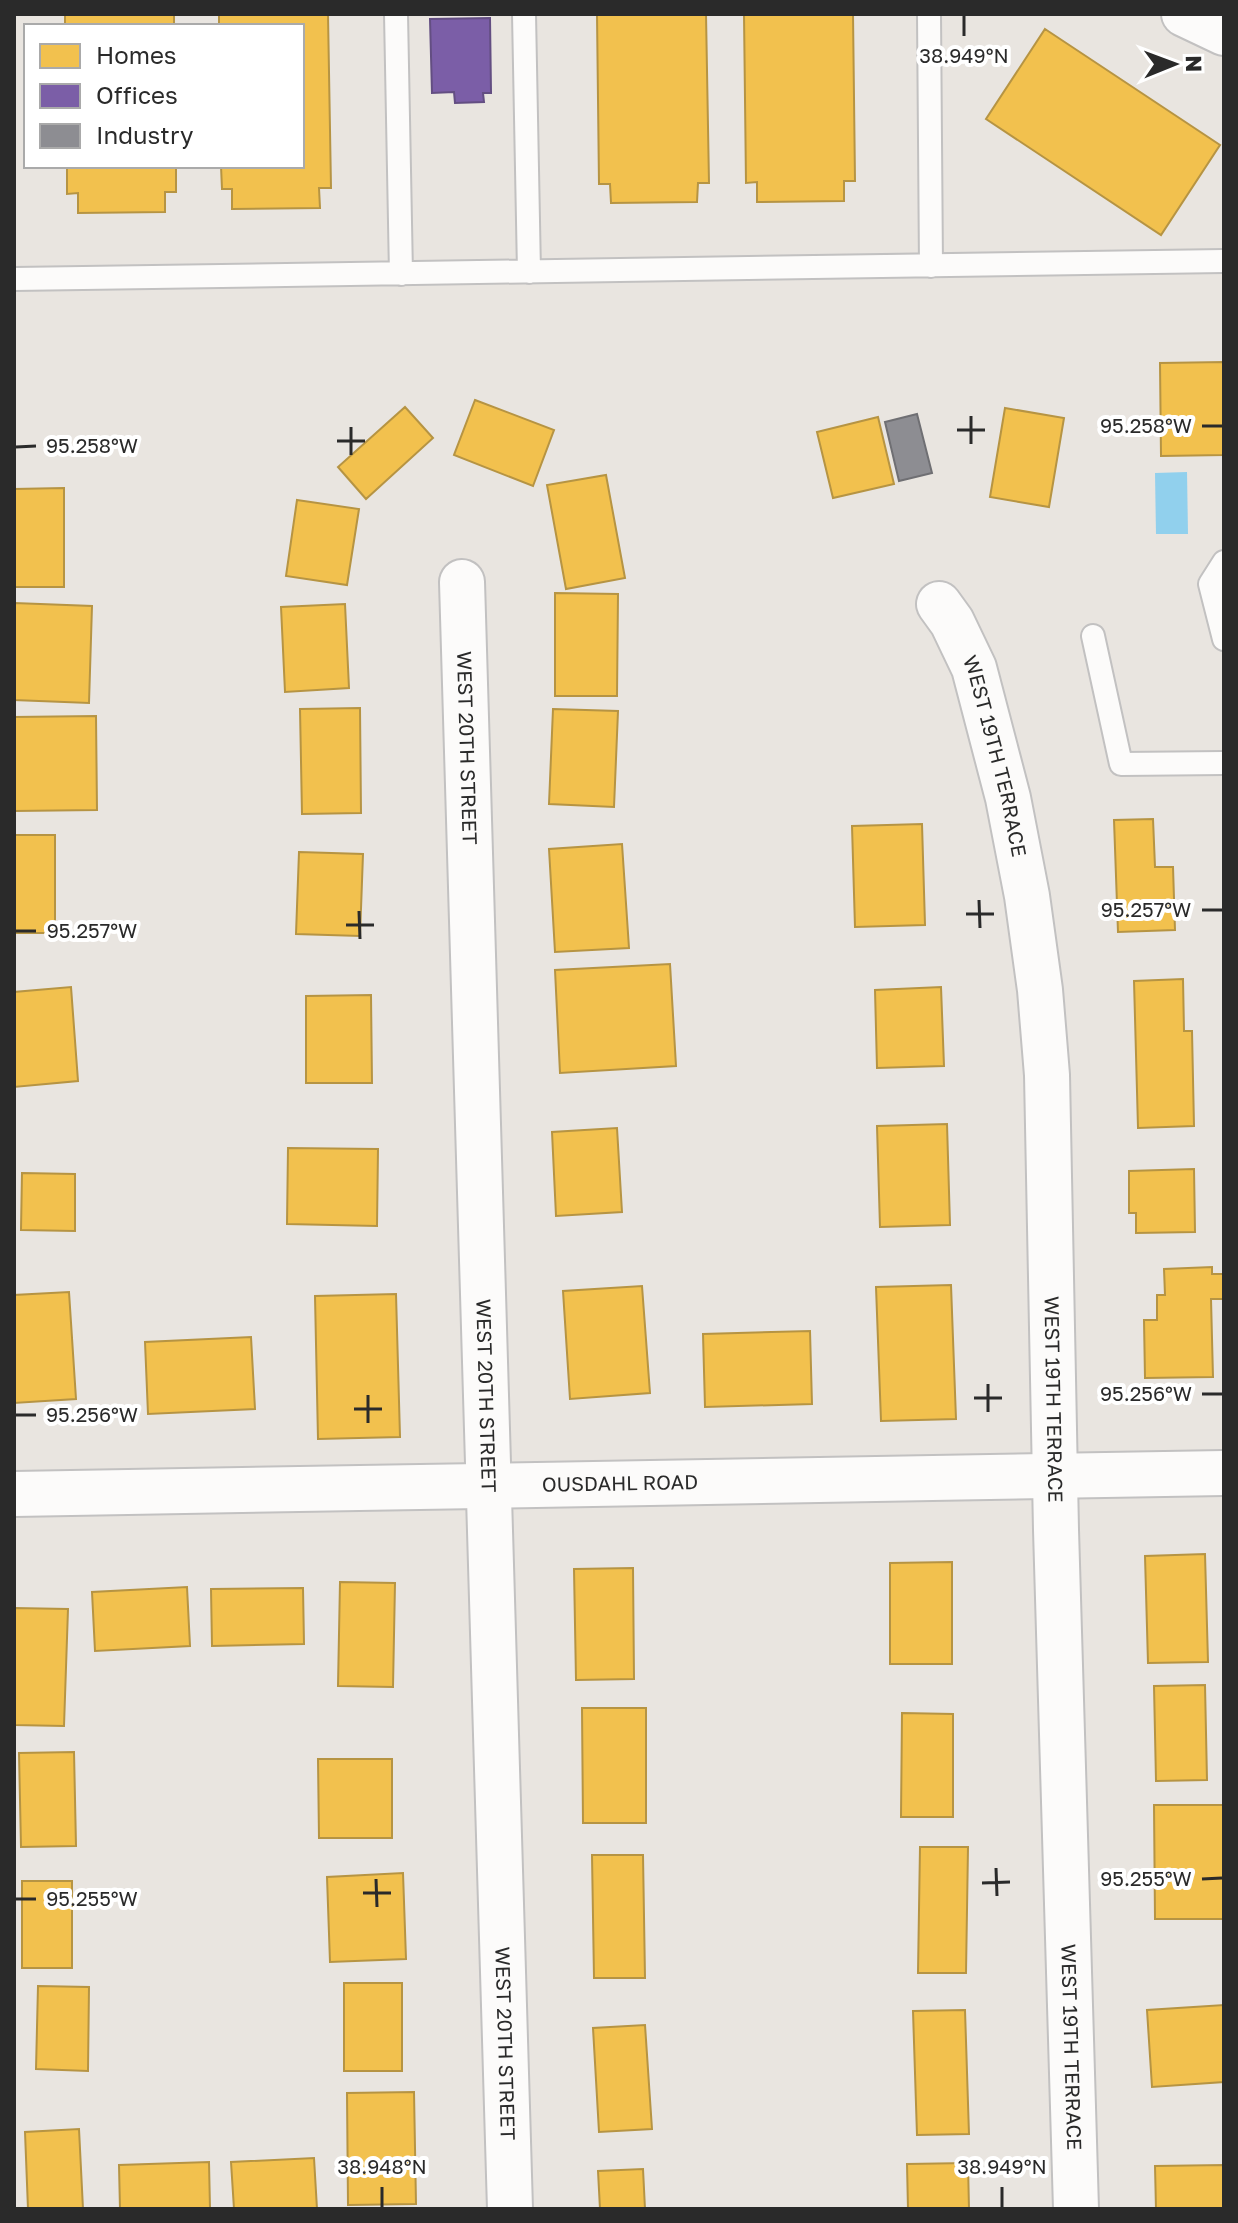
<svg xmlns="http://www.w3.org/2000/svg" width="1238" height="2223" viewBox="0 0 1238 2223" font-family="'Golos Text',sans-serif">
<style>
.water{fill:#91d0ed}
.homes{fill:#f2c14e;stroke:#b69443;stroke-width:2}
.offices{fill:#7b5ea7;stroke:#634e82;stroke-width:2}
.industry{fill:#8d8d92;stroke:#6f6f73;stroke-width:2}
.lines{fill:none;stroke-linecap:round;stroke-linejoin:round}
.service-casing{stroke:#c2c1c1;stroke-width:26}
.minor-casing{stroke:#c2c1c1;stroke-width:48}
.service{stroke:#fcfbfa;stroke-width:22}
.minor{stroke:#fcfbfa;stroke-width:44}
.ticks{fill:none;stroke:#2a2a2a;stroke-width:3}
.labels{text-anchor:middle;stroke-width:8;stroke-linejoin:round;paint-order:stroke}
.street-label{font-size:20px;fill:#2a2a2a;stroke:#fff}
.ticks-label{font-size:20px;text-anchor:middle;fill:#2a2a2a;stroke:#fff;stroke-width:8;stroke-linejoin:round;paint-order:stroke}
</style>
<rect width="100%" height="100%" fill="#e9e5e0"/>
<path class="water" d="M1187 472 1188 534H1156L1155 473Z"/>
<path class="homes" d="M65 14H174V26H65Z
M219 14H328L331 188H319L320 208 232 209V189H222L221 166H302V26H219Z
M597 14H706L709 183H698L697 202 611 203 610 184H599Z
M744 14H853L855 181H844V201L757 202V182L746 183Z
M1045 29 1220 145 1161 235 986 119Z
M67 166H176V192H165V212L78 213V193L67 194Z
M1224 362V455L1161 456 1160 363Z
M475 400 554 430 533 486 454 455Z
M405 407 433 438 366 499 338 467Z
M1005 408 1064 418 1049 507 990 497Z
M878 417 894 484 833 498 817 432Z
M606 475 625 578 566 589 547 485Z
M64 488V587H14V489Z
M297 500 359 509 347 585 286 576Z
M555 593 618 594 617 696H555Z
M14 603 92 606 89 703 14 700Z
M345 604 349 688 285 692 281 607Z
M360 708 361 813 302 814 300 709Z
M553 709 618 711 614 807 549 804Z
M96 716 97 810 14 811V717Z
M1153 819 1155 867H1173L1175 930 1118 932 1114 820Z
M922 824 925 925 855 927 852 826Z
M14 835H55V933H14Z
M622 844 629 948 555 952 549 849Z
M299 852 363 854 360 936 296 934Z
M670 964 676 1066 560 1073 555 970Z
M1183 979 1184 1031H1192L1194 1126 1138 1128 1134 981Z
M71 987 78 1081 14 1087V992Z
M941 987 944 1066 877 1068 875 990Z
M371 995 372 1083H306V996Z
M947 1124 950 1225 880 1227 877 1126Z
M617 1128 622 1212 556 1216 552 1132Z
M288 1148 378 1149 377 1226 287 1224Z
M1194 1169 1195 1232 1136 1233V1213H1129V1171Z
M22 1173 75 1174V1231L21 1230Z
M1212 1267V1274H1224V1299H1211L1213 1377 1145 1378 1144 1320H1157V1295H1165L1164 1269Z
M951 1285 956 1419 881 1421 876 1287Z
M642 1286 650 1393 570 1399 563 1291Z
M69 1292 76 1399 14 1403V1295Z
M396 1294 400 1437 318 1439 315 1296Z
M810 1331 812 1404 705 1407 703 1334Z
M251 1337 255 1409 148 1414 145 1342Z
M1205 1554 1208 1662 1148 1663 1145 1556Z
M952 1562V1664H890V1563Z
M633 1568 634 1679 576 1680 574 1569Z
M340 1582 395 1583 393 1687 338 1686Z
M187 1587 190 1646 95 1651 92 1592Z
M303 1588 304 1644 212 1646 211 1589Z
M14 1608 68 1609 64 1726 14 1725Z
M1205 1685 1207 1780 1156 1781 1154 1686Z
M582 1708H646V1823H583Z
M902 1713 953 1714V1817H901Z
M74 1752 76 1846 21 1847 19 1753Z
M318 1759H392V1838H319Z
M1154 1805H1223L1224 1919H1155Z
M920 1847H968L966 1973H918Z
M592 1855H643L645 1978H594Z
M403 1873 406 1959 330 1962 327 1877Z
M22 1881H72V1968H22Z
M344 1983H402V2071H344Z
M38 1986 89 1987 88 2071 36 2069Z
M1224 2005V2082L1152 2087 1147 2010Z
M965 2010 969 2134 917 2135 913 2011Z
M645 2025 652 2129 599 2132 593 2028Z
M414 2092 416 2204 348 2205 347 2093Z
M79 2129 83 2209H28L25 2132Z
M314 2158 317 2209H234L231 2162Z
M209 2162 210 2209H120L119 2165Z
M968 2163 969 2209H908L907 2164Z
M1224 2165V2209H1156L1155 2166Z
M643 2169 645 2209H600L598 2171Z"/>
<path class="offices" d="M490 18 491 93H483L484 102 455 103 454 92 432 93 430 19Z"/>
<path class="industry" d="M917 414 932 473 899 481 885 422Z"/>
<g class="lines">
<g class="service-casing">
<path id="service" d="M396 14 401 274
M524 14 529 272
M929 14 931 266
M14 279 1224 261
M1224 562 1210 584 1224 639
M1093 636 1121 764 1224 763"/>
</g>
<g class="minor-casing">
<g id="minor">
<path d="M1184 14 1224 33"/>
<path id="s1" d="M462 582 510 2209"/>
<path id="s2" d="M939 604 952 622 974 668 1008 798 1027 896 1040 990 1047 1075 1056 1530 1076 2209"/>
<path id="s3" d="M14 1494 1224 1473"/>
</g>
</g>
<use href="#service" class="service"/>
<use href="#minor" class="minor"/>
</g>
<path class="ticks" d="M964 16V36M971 416V444M1202 426H1222M351 427V455M957 430H985M337 441H365M16 447 36 446M979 900 980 928M1202 910H1222M359 911 360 939M966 914H994M346 925H374M16 931H36M988 1384V1412M1202 1394H1222M368 1395V1423M974 1398H1002M354 1409H382M16 1415H36M996 1868 997 1896M376 1879 377 1907M1202 1879 1222 1878M982 1883 1010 1882M363 1893H391M16 1899H36M382 2187V2207M1002 2187V2207"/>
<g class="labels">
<g class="street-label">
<text dy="7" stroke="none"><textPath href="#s1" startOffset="166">WEST 20TH STREET</textPath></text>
<text dy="7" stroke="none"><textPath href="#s2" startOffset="164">WEST 19TH TERRACE</textPath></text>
<text dy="7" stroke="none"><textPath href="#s1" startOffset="814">WEST 20TH STREET</textPath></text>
<text dy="7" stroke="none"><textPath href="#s2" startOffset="812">WEST 19TH TERRACE</textPath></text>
<text dy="7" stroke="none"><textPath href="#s3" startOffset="606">OUSDAHL ROAD</textPath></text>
<text dy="7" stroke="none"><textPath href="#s1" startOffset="1462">WEST 20TH STREET</textPath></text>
<text dy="7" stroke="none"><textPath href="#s2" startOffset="1460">WEST 19TH TERRACE</textPath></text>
</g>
</g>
<g class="ticks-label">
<text x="964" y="63">38.949°N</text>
<text x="1146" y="433">95.258°W</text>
<text x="92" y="453">95.258°W</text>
<text x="1146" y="917">95.257°W</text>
<text x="92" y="938">95.257°W</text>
<text x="1146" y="1401">95.256°W</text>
<text x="92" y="1422">95.256°W</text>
<text x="1146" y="1886">95.255°W</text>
<text x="92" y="1906">95.255°W</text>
<text x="382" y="2174">38.948°N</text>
<text x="1002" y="2174">38.949°N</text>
</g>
<rect width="1238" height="2223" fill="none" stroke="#2a2a2a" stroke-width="32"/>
<rect x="24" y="24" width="280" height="144" fill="#ffffff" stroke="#aaaaaa" stroke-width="2"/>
<rect x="40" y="44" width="40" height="24" fill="#f2c14e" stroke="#aaaaaa" stroke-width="2"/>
<text x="96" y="64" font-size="24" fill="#2a2a2a">Homes</text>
<rect x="40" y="84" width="40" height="24" fill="#7b5ea7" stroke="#aaaaaa" stroke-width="2"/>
<text x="96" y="104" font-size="24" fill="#2a2a2a">Offices</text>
<rect x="40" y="124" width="40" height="24" fill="#8d8d92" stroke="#aaaaaa" stroke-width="2"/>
<text x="96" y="144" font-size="24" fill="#2a2a2a">Industry</text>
<g transform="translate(1174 64) rotate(89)" stroke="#ffffff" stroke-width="6" paint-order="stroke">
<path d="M0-6L14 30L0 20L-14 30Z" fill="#2a2a2a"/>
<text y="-12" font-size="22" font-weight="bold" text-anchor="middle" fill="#2a2a2a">N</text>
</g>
</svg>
